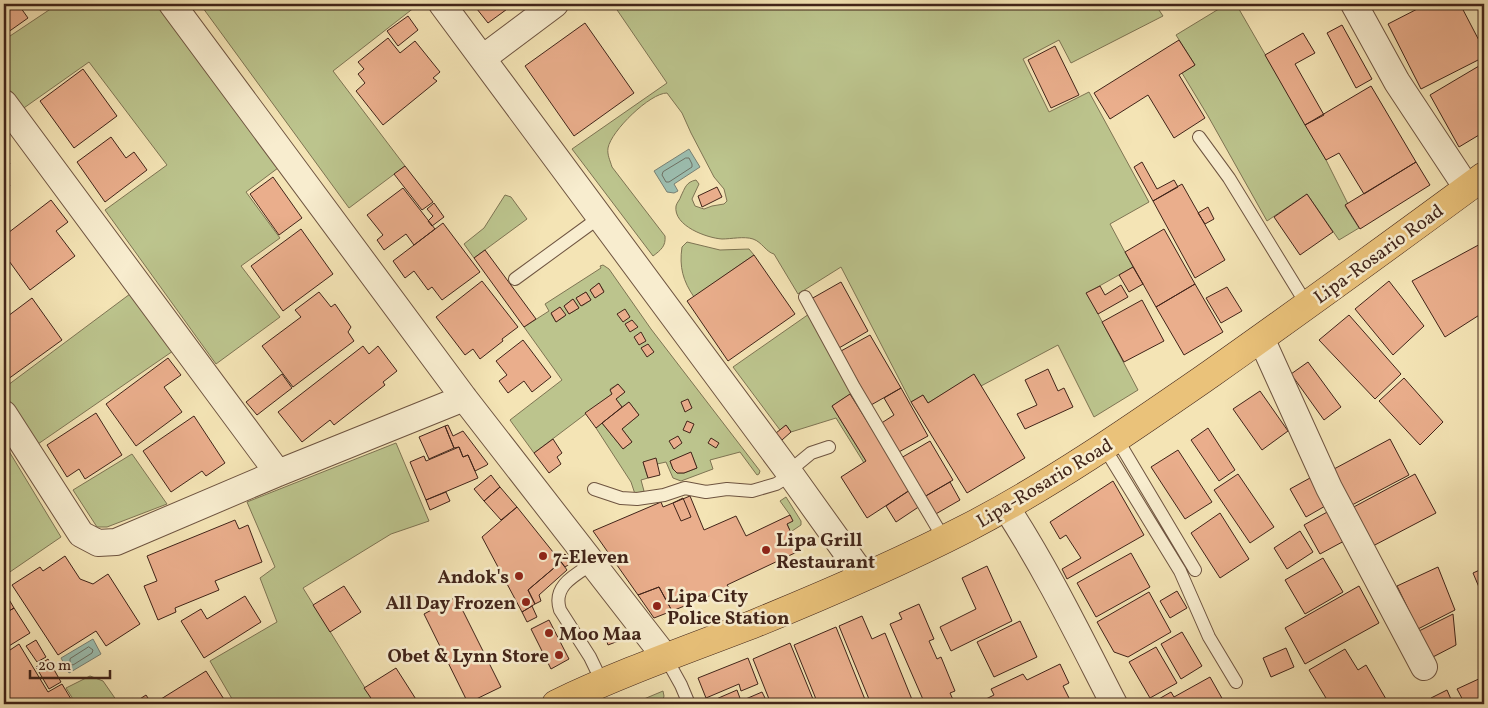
<svg xmlns="http://www.w3.org/2000/svg" width="1488" height="708" viewBox="0 0 1488 708" font-family="Vollkorn,serif">
<style>
.green{fill:#bcc48d;stroke:#7e7453;fill-rule:evenodd}
.water{fill:#9cbeb0;stroke:#788074}
.lines{fill:none;stroke-linecap:round;stroke-linejoin:round}
.shore{stroke:#6e7164;stroke-width:1}
.building{fill:#eaae8c;stroke:#412419}
.service-casing{stroke:#6e5440;stroke-width:14}
.minor-casing{stroke:#6e5440;stroke-width:28}
.primary-casing{stroke:#412419;stroke-width:29}
.service{stroke:#f8edcf;stroke-width:12}
.minor{stroke:#f8edcf;stroke-width:26}
.primary{stroke:#eac27a;stroke-width:28}
.poi-dot{fill:#8f2418;stroke:#f8edcf;stroke-width:2}
.labels{text-anchor:middle;stroke-width:5;stroke-linejoin:round;paint-order:stroke}
.street-label{font-size:19px;fill:#412419;stroke:#f8edcf}
.poi-label{font-size:19px;font-weight:bold;fill:#412419;stroke:#f8edcf;text-anchor:start}
</style>
<rect width="100%" height="100%" fill="#f4e4b5"/>
<filter id="stains"><feTurbulence type="fractalNoise" baseFrequency=".004" numOctaves="4"/><feColorMatrix values="0 0 0 0 .2 0 0 0 0 .09 0 0 0 0 .02 0 0 0 .5 -.17"/></filter>
<radialGradient id="worn" r=".72"><stop offset=".6" stop-color="#630" stop-opacity="0"/><stop offset="1" stop-color="#630" stop-opacity=".3"/></radialGradient>
<path class="green" d="M58 4H157L278 168 246 192 280 238 241 266 280 317 216 364 105 210 167 165 89 62 21 110 4 85V40Z
M200 4H412L415 7 333 71 405 166 349 208Z
M613 4H1155L1163 16 1071 63 1059 40 1023 59 1049 112 1089 92 1149 202 1110 224 1133 267 1087 293 1138 390 1094 417 1058 345 981 386 974 375 928 403 923 395 911 402 841 267 798 294 774 254C766 252 762 242 753 239 744 236 731 239 722 239 707 238 673 226 676 206 677 202 680 200 681 196 685 188 686 182 696 180L699 184 692 199 695 206 704 209 712 206 724 204 727 201 724 189 714 177 691 133 682 113 667 93C650 93 611 131 608 148 607 155 610 160 612 167L665 236C666 246 661 250 653 256L572 149 667 83Z
M1227 4H1236L1326 160 1348 204 1345 206 1359 228 1339 240 1307 194 1267 221 1208 116 1182 73 1195 65 1176 35Z
M505 195 511 197 527 219 474 258 464 244 484 228Z
M687 242 720 250 749 249 754 255 694 297C683 281 679 267 682 247Z
M603 265 609 269 651 329 750 458 760 471 759 474 757 475 740 452 710 460 713 469 681 481 673 478 666 462 657 464 643 462 648 478 641 480 644 491 635 494 631 482 596 428 602 423 623 449 632 442 622 429 639 415 629 402 622 407 616 399 625 392 618 384 610 389 612 394 534 453 510 420 562 380 524 327 549 311 545 304 601 268 600 266ZM599 283 604 291 595 298 590 290ZM586 292 591 300 582 306 576 298ZM573 299 579 308 569 314 564 306ZM560 307 565 316 556 322 551 314ZM691 453 697 468 684 473H677L673 469 670 461Z
M130 294 173 351 38 444 4 394V388Z
M809 314 852 393 832 406 866 461 864 463 836 418 791 432 786 425 780 430 733 367Z
M4 443 61 537 4 576Z
M396 443 429 521 391 534 303 588 375 704H268L250 699 235 704 210 661 277 622 260 578 275 567 247 502Z
M132 454 167 504 107 527H97L73 490Z
M786 497 801 521V525L792 531 798 545 797 546 787 524 790 515 780 501Z
M90 676 103 681 119 704H76L66 688Z
M663 691 664 696 662 704H632Z"/>
<path class="water" d="M689 149 700 167 674 184 678 191 674 193 667 192 654 171Z
M93 639 101 654 69 673 61 658Z"/>
<g class="lines">
<path class="shore" d="M686 158H689L692 164V167L669 182H666L662 175 663 172Z
M89 647 93 650 92 653 73 665 70 664V659Z"/>
</g>
<path class="building" d="M4 4H18L28 18 4 35Z
M473 4H514L488 23Z
M1167 4H1180L1171 9Z
M1427 4H1460L1484 50V57L1421 89 1388 24Z
M1476 4H1484V18Z
M408 16 418 30 398 46 387 31Z
M585 23 634 93 574 136 525 66Z
M1342 25 1372 79 1356 88 1327 33Z
M1303 33 1315 53 1295 64 1324 115 1305 125 1265 55Z
M388 38 400 53 415 41 440 72 433 78 437 81 383 125 356 91 365 83 358 74 364 69 358 62Z
M1179 40 1195 65 1179 75 1205 118 1174 138 1148 95 1110 119 1094 93Z
M1055 46 1079 95 1051 108 1028 60Z
M1484 63V132L1459 147 1430 95Z
M83 69 117 116 74 148 40 101Z
M1371 86 1416 162 1364 194 1339 153 1326 160 1305 125Z
M111 137 126 158 134 152 147 170 105 202 77 162Z
M4 155 10 164 4 169Z
M1142 162 1157 189 1174 180 1178 187 1153 201 1134 167Z
M1416 162 1430 185 1360 229 1345 205Z
M405 166 433 202 422 210 394 174Z
M4 177 10 186 4 190Z
M273 177 302 218 279 235 250 194Z
M1182 184 1225 260 1195 278 1153 201Z
M717 187 722 197 702 207 698 196Z
M403 188 435 229 414 245 406 234 384 250 377 240 383 235 367 215Z
M1307 194 1333 232 1300 255 1274 217Z
M51 200 68 222 56 231 75 256 30 290 4 254V236Z
M434 203 444 217 432 226 428 221 433 216 427 209Z
M1208 207 1214 219 1205 224 1198 213Z
M443 223 480 272 442 300 432 287 428 290 414 271 405 278 393 261Z
M301 229 333 274 283 311 251 266Z
M1164 229 1195 284 1156 307 1125 252Z
M1484 242V312L1445 337 1412 281Z
M485 250 536 319 524 327 474 258Z
M754 255 795 314 728 361 687 301Z
M1133 267 1143 284 1129 292 1119 275Z
M482 281 518 327 502 339 503 341 480 359 473 349 465 355 436 317Z
M1389 281 1424 326 1393 355 1355 309Z
M841 282 868 331 839 348 811 299Z
M599 283 604 292 595 298 590 290Z
M1195 284 1223 332 1184 355 1156 307Z
M1121 285 1128 297 1098 314 1086 293 1100 286 1105 295Z
M1227 287 1242 311 1221 323 1206 298Z
M319 292 331 307 335 304 351 327 348 332 354 341 293 387 262 346 301 317 295 310Z
M586 292 591 300 581 306 576 298Z
M32 298 62 340 4 382V319Z
M573 299 579 308 569 314 564 306Z
M1142 300 1164 341 1124 362 1102 322Z
M560 307 566 315 556 322 551 313Z
M625 309 630 317 623 322 617 314Z
M1349 315 1401 374 1375 399 1319 340Z
M632 320 638 327 630 332 625 324Z
M641 332 646 341 639 345 634 337Z
M870 335 901 388 871 405 841 351Z
M523 340 551 377 532 392 524 381 508 393 499 381 507 375 496 361Z
M648 344 654 352 647 357 641 348Z
M363 346 369 354 378 346 397 371 383 382 385 385 334 425 330 420 302 442 278 412Z
M168 358 181 375 164 387 182 412 136 446 106 404Z
M1308 362 1341 407 1324 420 1291 374Z
M1048 369 1058 391 1064 388 1073 407 1025 429 1017 414 1037 405 1025 380Z
M282 374 292 388 257 415 246 402Z
M974 374 1025 458 967 493 911 402 923 395 928 403Z
M1404 378 1443 422 1420 445 1379 401Z
M618 384 625 392 616 399 622 407 596 428 585 413 612 394 610 390Z
M901 388 928 436 897 453 880 424 894 415 884 398Z
M1260 391 1288 431 1262 450 1233 409Z
M850 394 910 490 867 518 841 477 866 461 832 406Z
M688 399 692 408 685 412 681 402Z
M629 402 639 415 622 429 632 442 623 449 602 423Z
M96 413 122 455 85 479 79 469 67 477 47 445Z
M194 416 225 463 206 476 202 471 171 492 143 451Z
M687 421 694 424 690 433 683 430Z
M448 425 453 436 463 431 488 464 487 465 475 471 468 455 463 457 459 447 454 448 445 426Z
M786 425 791 432 782 440 776 433Z
M445 426 454 448 429 459 419 437Z
M1208 428 1235 470 1219 481 1191 440Z
M678 436 682 443 674 449 669 441Z
M711 438 719 443 716 448 708 443Z
M553 439 562 453 557 457 561 464 549 473 534 453Z
M1390 439 1409 475 1352 505 1334 469Z
M930 441 953 480 924 497 901 458Z
M459 447 463 457 468 455 478 478 426 500 410 462 424 456 426 461Z
M1178 450 1212 502 1185 519 1151 467Z
M691 452 697 468 684 473H677L673 469 670 461Z
M656 458 660 475 648 478 643 462Z
M1238 474 1274 527 1250 543 1214 490Z
M1415 474 1436 513 1371 547 1350 509Z
M491 475 500 487 484 501 474 489Z
M1310 478 1327 505 1306 517 1290 489Z
M1113 481 1144 535 1067 579 1062 569 1081 558 1066 535 1060 539 1050 522Z
M950 482 960 500 934 515 924 497Z
M500 487 517 507 501 520 484 501Z
M910 490 920 506 896 522 886 506Z
M446 492 450 501 430 510 426 500Z
M690 496 704 530 736 516 746 536 790 515 793 521 787 524 799 551 727 585 729 588 672 611 659 587 638 595 593 531 661 502 663 507Z
M683 498 691 517 681 521 673 503Z
M517 507 561 562 528 590 535 604 522 612 482 537Z
M1329 511 1346 540 1320 554 1304 525Z
M1220 513 1249 559 1220 578 1191 533Z
M235 520 239 529 248 525 262 562 215 581 219 590 175 608 176 612 158 620 144 586 157 581 147 556Z
M1300 531 1313 552 1287 569 1274 548Z
M1131 553 1150 587 1096 617 1077 583Z
M565 554 571 563 565 567 559 559Z
M65 556 80 579 93 584 108 574 140 624 106 646 96 631 58 655 12 585 40 567 43 571Z
M1323 558 1343 592 1305 614 1285 580Z
M561 562 567 570 539 595 541 601 535 604 528 590Z
M987 566 1012 621 951 651 940 627 976 609 962 578Z
M1438 567 1455 610 1418 629 1397 586Z
M1484 568V599L1473 573Z
M344 586 361 612 330 632 313 605Z
M1359 586 1379 623 1305 664 1285 628Z
M659 587 672 611 654 618 638 595Z
M4 591 14 608 4 614Z
M1177 591 1187 608 1170 618 1160 601Z
M1149 592 1171 632 1128 657 1114 652 1097 622Z
M245 596 261 622 204 658 181 621 201 609 207 619Z
M456 597 501 687 468 703 424 614Z
M919 604 934 639 929 641 937 659 941 657 955 691 950 693 955 704H925L890 624 902 619 899 613Z
M532 606 537 617 527 622 522 612Z
M14 608 30 633 4 649V614Z
M1453 614 1456 645 1431 658 1419 631Z
M862 616 872 639 885 633 913 702 907 704H871L839 626Z
M549 620 569 659 551 669 531 629Z
M1020 621 1037 657 994 677 977 642Z
M836 627 866 702 859 704H818L794 645Z
M617 628 621 640 608 645 604 633Z
M1182 632 1202 666 1181 679 1161 644Z
M36 640 46 657 37 662 26 646Z
M790 643 815 704H771L753 659Z
M19 644 48 692 62 684 74 704H4V654Z
M1156 647 1177 683 1150 698 1129 662Z
M1286 648 1294 667 1271 677 1263 658Z
M1345 649 1358 670 1366 665 1386 699 1377 704H1327L1329 703 1309 670Z
M748 658 758 684 741 691 739 684 706 698 698 678Z
M48 659 61 682 49 689 36 667Z
M1060 664 1069 683 1063 686 1072 704H976L994 695 991 689 1023 674 1027 680Z
M396 668 419 704H375L364 688Z
M206 671 227 704H153Z
M1210 677 1223 700 1216 704H1150L1171 692 1174 697Z
M1483 677 1484 698 1471 704H1465L1457 689Z
M737 690 741 701 762 692 768 704H708L707 703Z
M1447 690 1453 704H1434L1431 698Z
M146 695 152 704H132Z"/>
<g class="lines">
<g class="service-casing">
<path id="service" d="M1199 137 1229 178 1307 305
M515 279 600 217
M805 297 854 387 944 539
M1117 439 1195 570
M1104 447 1180 571 1209 637 1236 682
M788 472 811 453 829 447
M594 489 621 498 637 499 664 495 685 488 706 492 727 489 752 491 776 484 791 475
M592 564C575 575 552 586 560 610L590 657 603 684
M666 658 681 685 689 704"/>
</g>
<g class="minor-casing">
<path id="minor" d="M172 4 464 398 666 658
M442 4 791 475 864 577
M1354 4 1397 82 1467 188
M483 58 555 4
M4 103 278 473
M1261 338 1329 488 1424 667
M4 414 81 534 98 543 116 542 278 473 464 398
M1006 507C1047 570 1080 638 1114 704"/>
</g>
<g class="primary-casing">
<path id="primary" d="M556 704C620 673 689 649 756 623 827 594 899 563 967 528 1052 484 1131 429 1209 375 1301 310 1393 243 1484 176"/>
</g>
<use href="#service" class="service"/>
<use href="#minor" class="minor"/>
<use href="#primary" class="primary"/>
</g>
<g class="poi-dot">
<circle cx="766" cy="550" r="5"/>
<circle cx="543" cy="556" r="5"/>
<circle cx="519" cy="576" r="5"/>
<circle cx="526" cy="602" r="5"/>
<circle cx="657" cy="606" r="5"/>
<circle cx="549" cy="633" r="5"/>
<circle cx="559" cy="655" r="5"/>
</g>
<g class="labels">
<g class="street-label">
<text transform="translate(1378 253) rotate(-36)" y="7">Lipa-Rosario Road</text>
<text transform="translate(1044 482) rotate(-31)" y="7">Lipa-Rosario Road</text>
</g>
<g class="poi-label">
<text x="776" y="546">Lipa Grill<tspan x="776" dy="22">Restaurant</tspan></text>
<text x="553" y="563">7-Eleven</text>
<text x="509" y="583" text-anchor="end">Andok's</text>
<text x="667" y="602">Lipa City<tspan x="667" dy="22">Police Station</tspan></text>
<text x="516" y="609" text-anchor="end">All Day Frozen</text>
<text x="559" y="640">Moo Maa</text>
<text x="549" y="662" text-anchor="end">Obet &amp; Lynn Store</text>
</g>
</g>
<rect width="1488" height="708" fill="none" stroke="#f4e4b5" stroke-width="20"/>
<rect x="5" y="5" width="1478" height="698" fill="none" stroke="#412419" stroke-width="2.5"/>
<rect x="10" y="10" width="1468" height="688" fill="none" stroke="#412419"/>
<path d="M30 670v8h80v-8" fill="none" stroke="#412419" stroke-width="2.5"/>
<text x="38" y="670" font-size="15" fill="#412419" stroke="#f8edcf" stroke-width="4" paint-order="stroke">20 m</text>
<rect width="100%" height="100%" filter="url(#stains)"/>
<rect width="100%" height="100%" fill="url(#worn)"/>
</svg>
